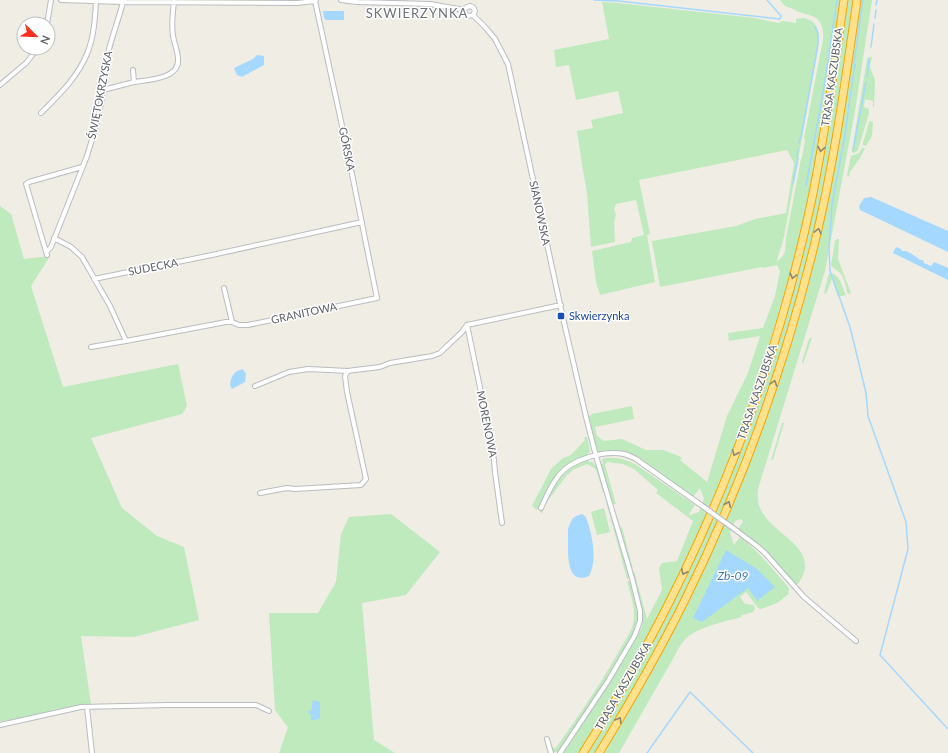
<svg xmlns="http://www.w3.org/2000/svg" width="948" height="753" viewBox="0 0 948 753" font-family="Lato,sans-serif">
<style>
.green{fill:#beeabe}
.water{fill:#a5d8ff}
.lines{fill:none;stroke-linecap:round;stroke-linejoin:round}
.stream{stroke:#a5d8ff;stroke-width:1.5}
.street-casing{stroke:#b9bcc1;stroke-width:6}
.highway-casing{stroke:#f4a600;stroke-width:9}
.street{stroke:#fff;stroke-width:4}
.highway{stroke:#ffe18c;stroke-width:7}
.street-bridge-casing{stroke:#b9bcc1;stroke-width:6;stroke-linecap:butt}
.street-bridge{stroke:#fff;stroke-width:4}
.oneway{stroke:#8d8771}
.transit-dot{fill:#1a4fb4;stroke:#fff;stroke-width:1.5}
.labels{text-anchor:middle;stroke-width:3;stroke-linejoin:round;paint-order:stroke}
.street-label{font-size:11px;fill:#5c6066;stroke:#fff}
.transit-label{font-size:11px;fill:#164399;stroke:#fff;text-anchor:start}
.water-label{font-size:12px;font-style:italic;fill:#3778bc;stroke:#fff}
.quarter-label{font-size:13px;letter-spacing:1px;fill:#6d7378;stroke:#fff}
</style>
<rect width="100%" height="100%" fill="#f0ede4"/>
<path class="green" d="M780 0H840C829 71 820 141 805 211 774 348 726 481 664 606 638 656 609 705 579 753H562L615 674 642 627C646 606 635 592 633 572L634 571 645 611 647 619 662 590 659 568 662 563 677 561 693 521 656 493 658 490 634 469 623 464 607 462 605 465 616 504H613L601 464 603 463 602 459C613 456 625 459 635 464L695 505 689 514 690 515 699 512 704 499 700 488 693 497 635 457 598 452 597 450 588 416 592 415V414L632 406 634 419 595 427 597 436 604 441 622 439 646 450H663L679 456 682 458 680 460 707 482 727 416 748 373 760 336 729 341 728 333 763 328 775 296 780 271 777 265 763 268 762 267 660 287 652 241 736 226 755 219 786 213 794 163 787 150 639 180 650 234 647 235 655 282 600 295 596 282 592 251 631 242 632 238 644 235 636 200 616 204 614 209 616 215 614 223 615 242 591 247 587 193 582 165 577 131 593 128 591 120 623 113 618 91 576 100 569 65 556 67 554 50 609 39 602 2 618 3 754 18 778 23 783 21 796 23V19C798 19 800 18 803 18 806 18 809 20 812 21 821 29 819 39 818 49L784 237C782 246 778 254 777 262L782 257 785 252 786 238 801 159 802 157 805 140 804 138 823 40C824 31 822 19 812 16 807 14 801 13 796 11V10L785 6Z
M846 0H854C841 88 829 176 807 262 778 375 738 486 686 591 678 608 670 625 661 641 641 679 618 716 596 753H587L622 696 655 637 699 547 791 293Z
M861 0H872L855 111 825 271 758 489C757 499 758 507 764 515 778 537 822 550 798 584H795L758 544 738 529 743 521 741 519 735 521 730 533 734 545 740 537C760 553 773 569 789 588V590L788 592 789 594 777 603 761 609 758 608 746 592 740 597 745 604 754 605 755 609 753 612 742 615 741 617C724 622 692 628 682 643 679 648 676 652 674 657L619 753H604C704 592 779 416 822 230 839 154 850 77 861 0Z
M869 57H872L870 67 875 80 874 108 873 106V101L865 99 864 107 869 109V113L858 150 856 152 853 153 852 152V150L867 59Z
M870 121 873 122 872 136 866 146 863 145V143L869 122Z
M862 148H865L860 158 850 172 849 177 847 175 851 156 859 153Z
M0 206 11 214 24 259 50 256 31 286 63 387 178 364 187 406 182 414 91 438 122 508 157 536 184 547 199 620 134 637 81 636 91 704 0 722Z
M837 239H839L838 259 851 293 848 294C846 288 845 280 841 274 838 270 833 269 831 265L835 241Z
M830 273C840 274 842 287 846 295L838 297 832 279 826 294 824 293 828 276Z
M810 338H812L803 364 802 361 809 339Z
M782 423H784L773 460 771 459 772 457Z
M584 437H587L590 450 589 453 587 454 588 456C582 458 575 459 570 463 555 475 546 494 537 510L532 506 551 469 563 458 571 455 585 440Z
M589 460V462H593L595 465H597L605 492 603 493 596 469 587 464 573 470 567 475 547 502 542 513 540 512C553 488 561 468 589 460Z
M606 501H607L630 576 629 578 627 579Z
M604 508 610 532 597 535 591 512Z
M391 514 440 552 406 595 362 603 374 740 395 753H279L288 727 275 710 269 613H318L336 582 341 534 349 517Z
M621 527H622L633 569 631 568 620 529Z
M627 581H629L631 583C635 595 640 609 638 622 637 632 627 646 622 655 602 688 580 720 558 752H553L549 739 551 745 555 749C578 717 600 685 619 651 624 642 631 633 633 624 637 610 630 594 627 581Z"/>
<path class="water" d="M323 11H344V20H326L324 18Z
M257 55 264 56V65L242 77 237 75 234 68 253 59Z
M871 197 948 231V252L860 210 859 206 864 198Z
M896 247 901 249 902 251H906C911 254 916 256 920 260H923L924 263 931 266 934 262 946 267 948 268V280L893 253Z
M243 369 246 374 245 382 232 389 230 385C231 376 234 371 243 369Z
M582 514 586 517C592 534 598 559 589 576 568 585 568 559 568 545 568 540 568 534 568 530 569 525 572 518 576 516 578 515 580 515 582 514Z
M726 550 757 569 775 587 757 601 748 588 702 622 693 618Z
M313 700 320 702V719L311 720V715L308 712 309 710 311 711Z"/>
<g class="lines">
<path class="stream" d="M594 0 619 1 780 19 781 16 767 0
M863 0 854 63 855 64V67L854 69 845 135 832 204 829 249 830 271 850 327 866 393 868 416 906 522 908 549 880 655 948 729
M876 5 877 0
M875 18 876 10
M871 47 874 24
M867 77 869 59
M799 143 800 139 801 137 817 50C818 42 820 34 815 27
M853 150 866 82
M793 184 798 158 797 156 798 149
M806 186 823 93 837 0
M647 753 690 692 753 753"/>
<g class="street-casing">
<path id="street" d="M61 0 123 2 297 3 315 1 316 0
M341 0 357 2 430 4 464 10
M464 10 467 7 470 6 473 7 475 11 473 15
M464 10C465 15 468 17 473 15
M473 15 486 28 495 39 508 64 563 318 587 421 596 456 632 578 640 611V621L635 635 608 681 560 753
M47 24 51 0
M133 70 134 82C147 80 180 79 178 59 178 51 174 44 173 35 171 25 173 12 174 2
M0 85 26 63 38 48
M103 90 134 82
M41 113C59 95 77 78 87 54 94 37 95 19 96 1
M54 238 71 247 82 257 110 306 126 341 226 322H232L239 325H248L377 298 352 174 347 153 341 121 315 1
M46 252 51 247 87 156C93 136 100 116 102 96 104 84 104 73 106 62 110 41 118 22 123 2
M47 255 26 184 29 182 82 167
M94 279 212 255 362 222
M224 288 232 322
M467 325 493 450 495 472 502 523
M467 325 561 305
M91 347 126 341
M255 386 289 372 308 369 348 371 355 370 380 367 390 363 432 356 440 353 444 349 462 332 467 325
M260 493 287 488 295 489 361 485 366 479 347 392 345 376 348 371
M541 508C546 497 551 485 559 475 572 459 604 450 624 454 628 455 632 457 636 459L701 505
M733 528 757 546 765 553 804 597 856 641
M87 707 92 753
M0 725 81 707 168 705H256L269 711
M547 739 551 753"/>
</g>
<g class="highway-casing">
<path id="highway" d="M583 753C691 585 769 398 811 203 825 136 834 68 844 0
M599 753C629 704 658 654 684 602 740 489 784 369 814 246 834 165 845 83 857 0"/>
</g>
<use href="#street" class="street"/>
<use href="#highway" class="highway"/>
<g class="street-bridge-casing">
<path id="street-bridge" d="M701 505 733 528"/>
</g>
<use href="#street-bridge" class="street-bridge"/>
</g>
<defs><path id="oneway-chevron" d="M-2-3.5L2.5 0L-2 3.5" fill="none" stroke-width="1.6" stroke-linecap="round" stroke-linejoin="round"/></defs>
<g class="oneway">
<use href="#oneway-chevron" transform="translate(821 149) rotate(100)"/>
<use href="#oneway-chevron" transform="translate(818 231) rotate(-77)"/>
<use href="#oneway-chevron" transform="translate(793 276) rotate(105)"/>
<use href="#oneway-chevron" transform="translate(774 383) rotate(-72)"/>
<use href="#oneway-chevron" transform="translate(735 453) rotate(112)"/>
<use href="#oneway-chevron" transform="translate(728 504) rotate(-67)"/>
<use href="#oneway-chevron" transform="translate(684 572) rotate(116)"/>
<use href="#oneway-chevron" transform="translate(619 720) rotate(-59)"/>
</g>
<rect class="transit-dot" x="557" y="312" width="8" height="8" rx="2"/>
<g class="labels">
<g class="street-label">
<text transform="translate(832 77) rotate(-82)" y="4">TRASA KASZUBSKA</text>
<text transform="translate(100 95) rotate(-79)" y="4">ŚWIĘTOKRZYSKA</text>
<text transform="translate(347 149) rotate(79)" y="4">GÓRSKA</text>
<text transform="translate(540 213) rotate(78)" y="4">SIANOWSKA</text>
<text transform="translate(153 267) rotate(-11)" y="4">SUDECKA</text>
<text transform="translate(304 313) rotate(-12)" y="4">GRANITOWA</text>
<text transform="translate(757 392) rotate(-71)" y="4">TRASA KASZUBSKA</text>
<text transform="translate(487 424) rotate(79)" y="4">MORENOWA</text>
<text transform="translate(623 686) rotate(-60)" y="4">TRASA KASZUBSKA</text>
</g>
<g class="transit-label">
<text x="569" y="320">Skwierzynka</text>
</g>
<g class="water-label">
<text x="733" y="580">Zb-09</text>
</g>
<g class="quarter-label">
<text x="417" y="18">SKWIERZYNKA</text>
</g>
</g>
<g transform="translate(36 36) rotate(113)"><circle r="19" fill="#ffffff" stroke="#bebfc2"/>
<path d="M0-3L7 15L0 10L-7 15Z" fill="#fa2f20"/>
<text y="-6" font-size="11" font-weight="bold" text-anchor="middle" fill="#5c6066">N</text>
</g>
</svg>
